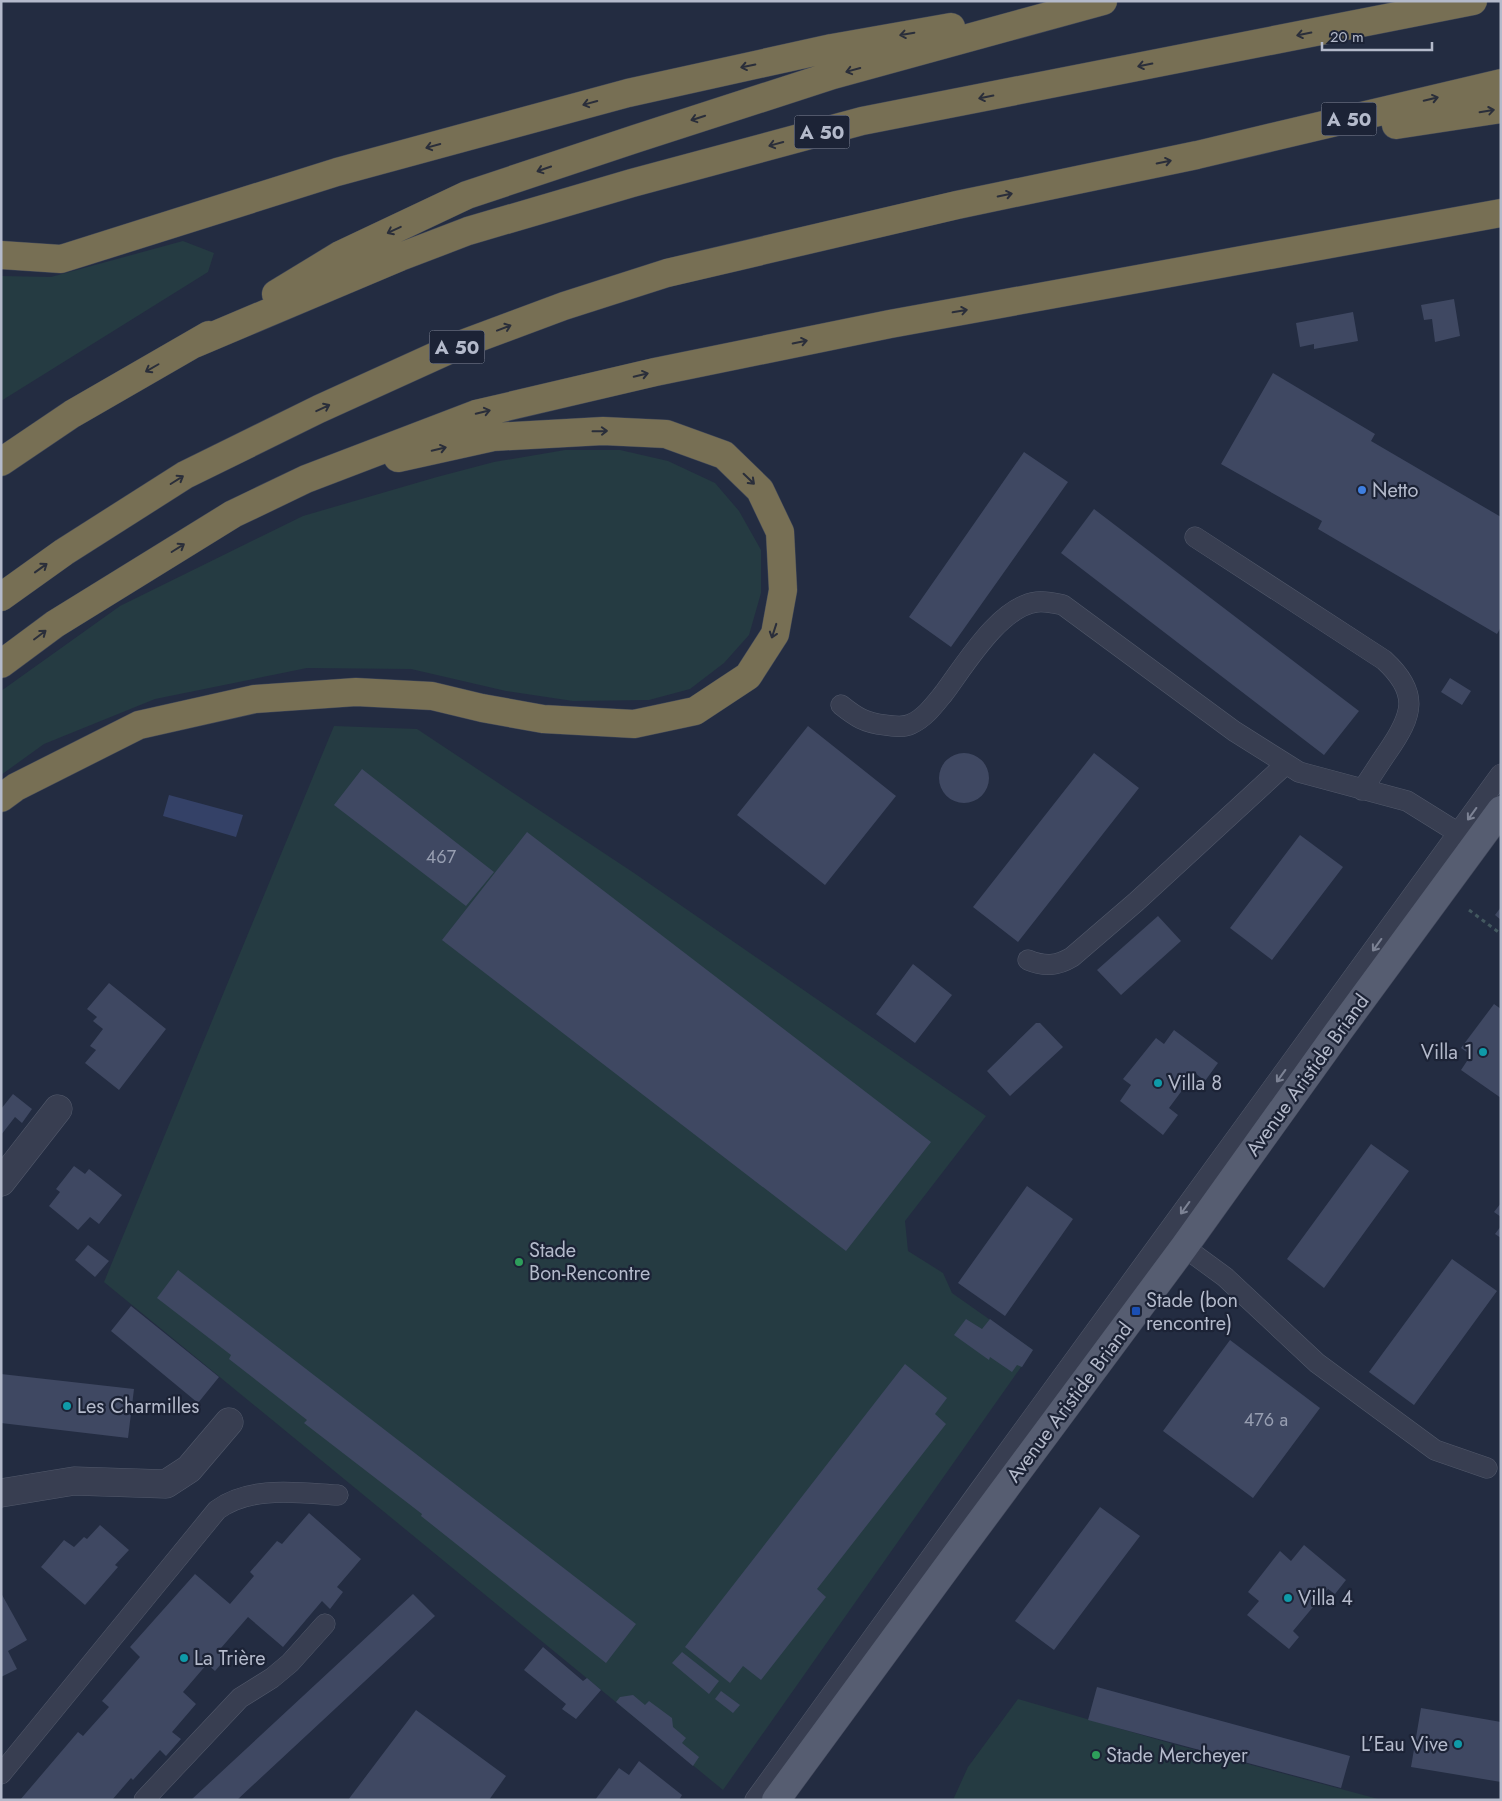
<svg xmlns="http://www.w3.org/2000/svg" width="1502" height="1801" viewBox="0 0 1502 1801" font-family="Jost,sans-serif">
<style>
.green{fill:#253b42}
.water{fill:#344167}
.building{fill:#3f4862}
.lines{fill:none;stroke-linecap:round;stroke-linejoin:round}
.lane-casing{stroke:#52596b;stroke-width:21}
.street-casing{stroke:#52596b;stroke-width:29}
.primary-casing{stroke:#41475a;stroke-width:29}
.highway-casing{stroke:#3f4658;stroke-width:29}
.path{stroke:#43585f;stroke-width:3;stroke-dasharray:4 4;stroke-linecap:butt}
.lane{stroke:#383e51;stroke-width:20}
.street{stroke:#383e51;stroke-width:28}
.primary{stroke:#565d71;stroke-width:28}
.highway{stroke:#776f54;stroke-width:28}
.oneway{stroke:#2a2e3a}
.oneway2{stroke:#7c8294}
.shop-dot{fill:#3f7fe0;stroke:#1c2336;stroke-width:2}
.culture-dot{fill:#0f9aa8;stroke:#1c2336;stroke-width:2}
.leisure-dot{fill:#2e9e5b;stroke:#1c2336;stroke-width:2}
.transit-dot{fill:#1a4fb4;stroke:#1c2336;stroke-width:2}
.labels{text-anchor:middle;stroke-width:4.5;stroke-linejoin:round;paint-order:stroke}
.number-label{font-size:18px;fill:#979eb1}
.shield{fill:#1c2336;stroke:#868d9e;stroke-width:1}
.shield-label{font-size:19px;font-weight:bold;fill:#b4bacb}
.poi-label{font-size:20px;fill:#b4bacb;stroke:#1c2336;text-anchor:start}
.street-label{font-size:20px;fill:#b4bacb;stroke:#1c2336}
</style>
<rect width="100%" height="100%" fill="#232c41"/>
<path class="green" d="M183 241 214 253 208 272 1 401V276L51 277Z
M565 450H620L668 461 715 483 739 511 761 550V593L749 635 724 663 690 689 649 700 573 701 506 691 411 669 307 668 155 699 44 744 1 775V691L120 606 303 516 437 477 494 462Z
M334 726 417 729 634 873 986 1116 905 1221 908 1251 943 1273 952 1293 1033 1350 723 1790 104 1282Z
M1018 1699 1173 1744 1382 1800H953L968 1767Z"/>
<path class="water" d="M169 795 243 815 236 837 163 816Z"/>
<path class="building" d="M1454 299 1460 336 1435 342 1432 319 1424 320 1421 305Z
M1353 312 1358 341 1314 349V344L1300 347 1296 323Z
M1273 373 1375 434 1371 441 1501 517V627L1497 634 1318 529 1322 521 1221 464Z
M1024 452 1068 482 951 647 909 617Z
M1094 509 1359 711 1324 755 1061 553Z
M1450 678 1471 691 1462 705 1441 692Z
M808 726 896 796 825 885 737 815Z
M939 778a25 25 0 1 1 50 0a25 25 0 1 1-50 0Z
M1094 753 1139 788 1018 942 973 907Z
M362 769 494 872 466 906 334 805Z
M527 832 931 1142 846 1251 442 940Z
M1300 835 1343 867 1272 960 1230 928Z
M1501 907V920L1495 915Z
M1158 916 1181 941 1121 995 1097 970Z
M913 964 952 995 915 1043 876 1014Z
M109 983 166 1029 119 1090 85 1063 96 1050 90 1046 103 1029 93 1021 97 1017 87 1009Z
M1494 1004 1501 1009V1098L1461 1070 1471 1055 1461 1048Z
M1036 1023H1040L1063 1047 1010 1096 987 1071Z
M1174 1030 1218 1063 1205 1081 1195 1073 1169 1108 1178 1115 1163 1135 1120 1101 1131 1085 1123 1079 1156 1038 1164 1044Z
M13 1094 32 1109 22 1123 15 1117 1 1135V1109Z
M1371 1144 1409 1171 1324 1288 1287 1259Z
M74 1166 85 1174 89 1169 122 1195 99 1224 90 1217 78 1230 49 1206 60 1192 56 1189Z
M1027 1186 1073 1219 1005 1316 958 1283Z
M1501 1203V1217L1494 1212Z
M1501 1226V1238L1495 1234Z
M88 1245 109 1261 95 1277 75 1260Z
M1452 1259 1497 1291 1414 1405 1369 1372Z
M178 1270 636 1624 606 1663 421 1516 422 1514 304 1423 307 1420 229 1359 231 1355 157 1298Z
M131 1306 219 1377 198 1403 111 1331Z
M966 1319 982 1329 990 1319 1033 1350 1022 1367 1017 1365 1012 1372 990 1357 989 1360 954 1335Z
M1230 1340 1320 1408 1253 1498 1163 1431Z
M905 1364 947 1398 935 1414 946 1424 817 1589 826 1597 761 1680 743 1666 730 1683 685 1647Z
M1 1374 134 1389 128 1438 1 1423Z
M1100 1507 1140 1536 1054 1650 1015 1621Z
M309 1513 361 1559 337 1587 343 1592 330 1609 322 1601 283 1647 248 1617 221 1648 229 1655 215 1671 207 1664 183 1692 196 1704 172 1732 181 1739 166 1756 160 1750 133 1780 131 1778 112 1800H20L78 1732 83 1736 109 1707 102 1701 140 1657 130 1647 195 1574 230 1604 254 1576 250 1572 277 1541 282 1544Z
M100 1525 129 1550 115 1565 118 1567 85 1605 41 1567 64 1540 74 1547 84 1537 87 1539Z
M1304 1545 1346 1580 1335 1594 1328 1589 1293 1631 1299 1637 1289 1649 1247 1615 1259 1601 1248 1592 1280 1551 1291 1561Z
M1 1593 27 1640 8 1651 17 1669 1 1677Z
M413 1594 435 1616 237 1800H191Z
M543 1647 583 1681 587 1678 601 1690 576 1719 562 1709 566 1704 524 1670Z
M682 1652 719 1681 709 1694 672 1663Z
M1097 1687 1350 1756 1341 1788 1088 1720Z
M721 1691 740 1705 733 1713 715 1699Z
M633 1695 645 1705 649 1701 672 1718 673 1727 686 1738 682 1743 699 1757 693 1766 616 1702 620 1697Z
M1421 1708 1501 1722V1782L1411 1767Z
M416 1710 506 1776 489 1800H348Z
M639 1761 682 1795 679 1800H595L619 1768 629 1775Z"/>
<g class="lines">
<g class="lane-casing">
<path id="lane" d="M1195 537 1384 660C1420 693 1413 715 1388 751 1379 764 1371 777 1362 790
M841 705C856 717 865 723 885 725 894 726 903 728 911 724 925 718 935 704 944 693 965 665 1000 606 1037 602 1046 601 1054 603 1063 605L1234 731 1299 772 1407 801 1468 839
M1028 960C1045 967 1057 966 1072 957L1136 902 1286 764
M1184 1247 1225 1277 1317 1363 1435 1450 1487 1468
M1 1774 217 1510C250 1485 300 1493 338 1495
M144 1800 240 1698 272 1678 290 1663 325 1624
M755 1800 976 1495 1501 774"/>
</g>
<g class="street-casing">
<path id="street" d="M1 1182 58 1109
M1 1493 74 1481 166 1484 189 1469 229 1422"/>
</g>
<g class="primary-casing">
<path id="primary" d="M776 1800 958 1552 1184 1247 1338 1032 1501 810"/>
</g>
<g class="highway-casing">
<path id="highway" d="M1396 125 1501 109
M1 255 61 259 337 172 628 93 832 48 951 27
M276 294 340 255 467 195 635 139 833 75 1103 1
M194 344 400 257 468 231 632 183 862 121 1473 1
M1 462 72 414 209 335
M1 597 64 552 185 475 319 409 462 344 564 306 667 273 957 205 1197 155 1501 83
M1 664 55 624 233 514 306 479 476 414 655 372 890 324 1501 213
M1 798 16 787 139 725 255 699 356 692 432 696 482 708 543 719 634 724 695 711 748 676 775 634 783 590 780 532 760 490 724 455 666 434 603 431 493 437 398 458"/>
</g>
<path class="path" d="M1469 910 1501 934"/>
<use href="#lane" class="lane"/>
<use href="#street" class="street"/>
<use href="#primary" class="primary"/>
<use href="#highway" class="highway"/>
</g>
<defs><path id="oneway-shaft" d="M-6 0H5M1.5-3L5.5 0L1.5 3" fill="none" stroke-width="1.6" stroke-linecap="round" stroke-linejoin="round" transform="scale(1.25)"/></defs>
<g class="oneway">
<use href="#oneway-shaft" transform="translate(907 34) rotate(170)"/>
<use href="#oneway-shaft" transform="translate(1304 34) rotate(169)"/>
<use href="#oneway-shaft" transform="translate(1145 65) rotate(169)"/>
<use href="#oneway-shaft" transform="translate(748 66) rotate(168)"/>
<use href="#oneway-shaft" transform="translate(853 70) rotate(165)"/>
<use href="#oneway-shaft" transform="translate(986 97) rotate(169)"/>
<use href="#oneway-shaft" transform="translate(1431 99) rotate(-13)"/>
<use href="#oneway-shaft" transform="translate(590 103) rotate(165)"/>
<use href="#oneway-shaft" transform="translate(1487 111) rotate(-9)"/>
<use href="#oneway-shaft" transform="translate(698 118) rotate(162)"/>
<use href="#oneway-shaft" transform="translate(776 144) rotate(165)"/>
<use href="#oneway-shaft" transform="translate(433 146) rotate(165)"/>
<use href="#oneway-shaft" transform="translate(1164 162) rotate(-12)"/>
<use href="#oneway-shaft" transform="translate(544 169) rotate(161)"/>
<use href="#oneway-shaft" transform="translate(1005 195) rotate(-12)"/>
<use href="#oneway-shaft" transform="translate(394 230) rotate(155)"/>
<use href="#oneway-shaft" transform="translate(960 311) rotate(-10)"/>
<use href="#oneway-shaft" transform="translate(504 328) rotate(-21)"/>
<use href="#oneway-shaft" transform="translate(800 342) rotate(-12)"/>
<use href="#oneway-shaft" transform="translate(152 368) rotate(150)"/>
<use href="#oneway-shaft" transform="translate(641 375) rotate(-13)"/>
<use href="#oneway-shaft" transform="translate(323 408) rotate(-25)"/>
<use href="#oneway-shaft" transform="translate(483 412) rotate(-14)"/>
<use href="#oneway-shaft" transform="translate(600 431) rotate(-1)"/>
<use href="#oneway-shaft" transform="translate(439 449) rotate(-13)"/>
<use href="#oneway-shaft" transform="translate(749 479) rotate(44)"/>
<use href="#oneway-shaft" transform="translate(177 480) rotate(-32)"/>
<use href="#oneway-shaft" transform="translate(178 548) rotate(-32)"/>
<use href="#oneway-shaft" transform="translate(41 568) rotate(-36)"/>
<use href="#oneway-shaft" transform="translate(774 631) rotate(108)"/>
<use href="#oneway-shaft" transform="translate(40 635) rotate(-37)"/>
</g>
<g class="oneway2">
<use href="#oneway-shaft" transform="translate(1472 814) rotate(126)"/>
<use href="#oneway-shaft" transform="translate(1377 945) rotate(126)"/>
<use href="#oneway-shaft" transform="translate(1281 1076) rotate(126)"/>
<use href="#oneway-shaft" transform="translate(1185 1208) rotate(126)"/>
</g>
<circle class="shop-dot" cx="1362" cy="490" r="5"/>
<g class="culture-dot">
<circle cx="1483" cy="1052" r="5"/>
<circle cx="1158" cy="1083" r="5"/>
<circle cx="67" cy="1406" r="5"/>
<circle cx="1288" cy="1598" r="5"/>
<circle cx="184" cy="1658" r="5"/>
<circle cx="1458" cy="1744" r="5"/>
</g>
<g class="leisure-dot">
<circle cx="519" cy="1262" r="5"/>
<circle cx="1096" cy="1755" r="5"/>
</g>
<rect class="transit-dot" x="1131" y="1306" width="10" height="10" rx="2.5"/>
<g class="labels">
<g class="number-label">
<text x="441" y="863">467</text>
<text x="1266" y="1426">476 a</text>
</g>
<g class="shield">
<rect x="1321.5" y="102.5" width="55" height="33" rx="4"/>
<rect x="794.5" y="115.5" width="55" height="33" rx="4"/>
<rect x="429.5" y="330.5" width="55" height="33" rx="4"/>
</g>
<g class="shield-label">
<text x="1349" y="126">A 50</text>
<text x="822" y="139">A 50</text>
<text x="457" y="354">A 50</text>
</g>
<g class="poi-label">
<text x="1372" y="497">Netto</text>
<text x="1473" y="1059" text-anchor="end">Villa 1</text>
<text x="1168" y="1090">Villa 8</text>
<text x="529" y="1257">Stade<tspan x="529" dy="23">Bon-Rencontre</tspan></text>
<text x="1146" y="1307">Stade (bon<tspan x="1146" dy="23">rencontre)</tspan></text>
<text x="77" y="1413">Les Charmilles</text>
<text x="1298" y="1605">Villa 4</text>
<text x="194" y="1665">La Trière</text>
<text x="1448" y="1751" text-anchor="end">L’Eau Vive</text>
<text x="1106" y="1762">Stade Mercheyer</text>
</g>
<g class="street-label">
<text transform="translate(1307 1075) rotate(-54)" y="7">Avenue Aristide Briand</text>
<text transform="translate(1069 1402) rotate(-53)" y="7">Avenue Aristide Briand</text>
</g>
</g>
<rect width="1502" height="1801" fill="none" stroke="#b4bacb" stroke-width="5"/>
<path d="M1322 42v8h110v-8" fill="none" stroke="#b4bacb" stroke-width="2.5"/>
<text x="1330" y="42" font-size="15" fill="#b4bacb" stroke="#1c2336" stroke-width="4" paint-order="stroke">20 m</text>
</svg>
